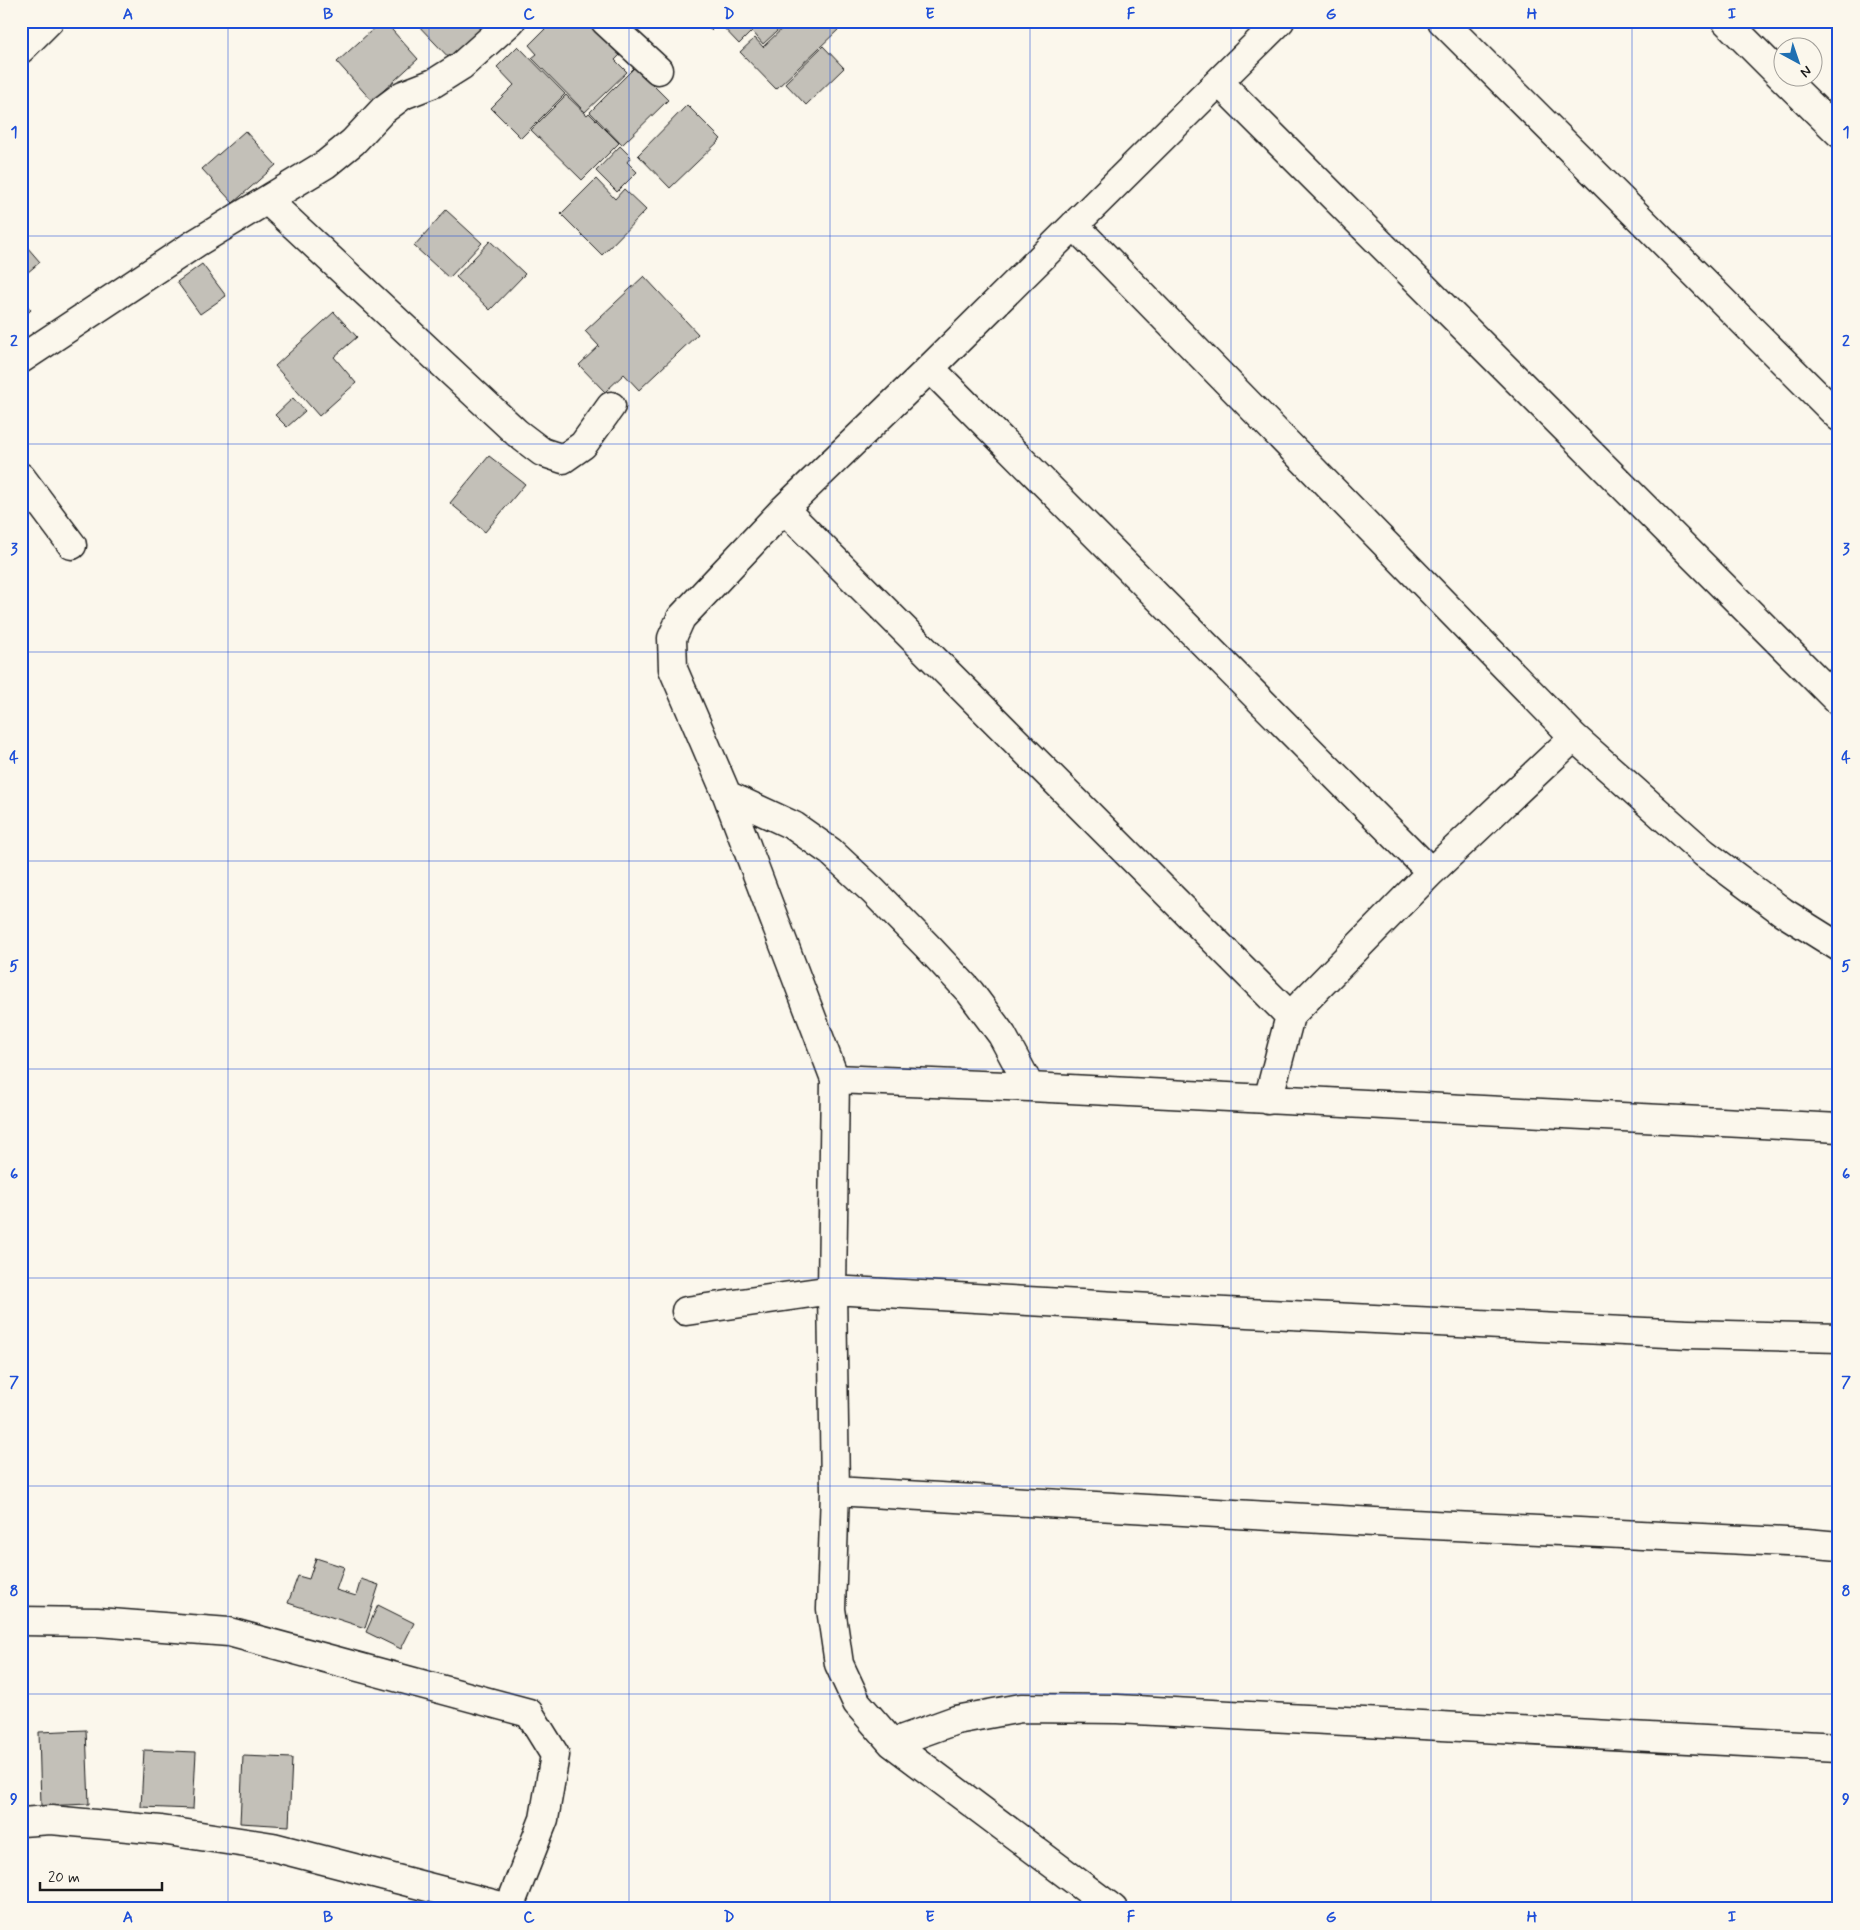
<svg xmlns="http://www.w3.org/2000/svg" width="1860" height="1930" viewBox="0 0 1860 1930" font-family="Mynerve,sans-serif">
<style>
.building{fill:#c3c0b8;stroke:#1c1c1c}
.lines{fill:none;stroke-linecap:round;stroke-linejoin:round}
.street-casing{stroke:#1c1c1c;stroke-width:31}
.street{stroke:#fbf7ec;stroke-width:28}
.grid{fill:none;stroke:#1d4ed8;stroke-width:1;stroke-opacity:0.55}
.neatline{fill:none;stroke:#1d4ed8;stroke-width:2}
.grid-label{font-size:16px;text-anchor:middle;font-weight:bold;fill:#1d4ed8}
</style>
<rect width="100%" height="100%" fill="#fbf7ec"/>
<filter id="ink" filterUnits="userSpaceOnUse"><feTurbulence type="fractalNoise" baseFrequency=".02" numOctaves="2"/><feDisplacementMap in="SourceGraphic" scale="10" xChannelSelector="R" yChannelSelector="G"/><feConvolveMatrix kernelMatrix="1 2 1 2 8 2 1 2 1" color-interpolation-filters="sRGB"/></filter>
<g filter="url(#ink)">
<path class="building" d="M382 21H384L418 59 372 101 337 62Z
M414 21H493L454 63Z
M553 21H572L577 27 583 21H587L620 55 615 60 627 72 585 112 532 58 537 54 529 45Z
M703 21H720L711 30Z
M723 21H788L763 44 752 31 739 44 720 24Z
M790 21H832L839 29 776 89 740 52 755 38 763 47Z
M518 46 565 94 521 138 491 108 514 85 497 67Z
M823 46 844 68 806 105 785 83Z
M635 67 668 100 622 145 590 112Z
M566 95 587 115 589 113 619 143 582 180 531 130Z
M687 105 721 139 670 188 638 155Z
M245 131 276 165 233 203 202 169Z
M620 146 631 157 627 162 637 172 617 192 596 171Z
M596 179 615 199 624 189 646 210 602 255 561 214Z
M446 210 482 243 449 278 414 246Z
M21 240 40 262 21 278Z
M490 241 525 274 490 310 456 277Z
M202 264 226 296 200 314 177 282Z
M644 276 698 334 639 390 624 374 605 392 579 365 599 346 585 331Z
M21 299 31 310 21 319Z
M334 312 357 337 334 357 356 383 319 416 275 366Z
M293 398 305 411 287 427 275 415Z
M489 456 525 484 485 532 450 503Z
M316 1558 344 1567 336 1590 356 1596 361 1579 379 1585 365 1628 288 1603 298 1576 309 1579Z
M378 1605 414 1623 401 1649 366 1632Z
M86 1730 89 1804 41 1806 39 1732Z
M144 1750 196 1752 193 1809 141 1807Z
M243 1756 292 1758 289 1826 240 1823Z"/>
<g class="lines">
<g class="street-casing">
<path id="street" d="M605 21 658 70
M1442 21 1839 417
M1726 21 1782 77
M21 49 49 21
M1783 78 1839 133
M1219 82 1839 702
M268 201 517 433 542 452 563 459 583 445 611 406
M1074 225 1574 737 1704 853 1783 912 1839 947
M21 359 196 243 326 164 353 142 383 110 403 95 434 83 461 66 511 21
M930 368 1431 872
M21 477 72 545
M784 509 1290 1016
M727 795 794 826 831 852 873 891 928 947 970 992 1002 1035 1030 1087
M835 1079 1030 1087 1839 1128
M1268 1100 1290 1016 1431 872 1574 737
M686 1311 832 1290 1205 1311 1688 1334 1839 1338
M835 1491 1392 1523 1806 1543 1839 1546
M21 1621 97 1622 229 1632 529 1713 555 1755 544 1819 509 1908 273 1847 161 1830 51 1820 21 1822
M892 1743 956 1720 1021 1708 1117 1709 1839 1747
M1113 1909 892 1743 857 1703 839 1664 831 1609 835 1491 832 1290 835 1079 727 795 673 669 672 638 681 618 784 509 930 368 1280 21"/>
</g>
<use href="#street" class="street"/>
</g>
</g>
<path class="grid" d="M228 21V1909M429 21V1909M629 21V1909M830 21V1909M1030 21V1909M1231 21V1909M1431 21V1909M1632 21V1909M21 236H1839M21 444H1839M21 652H1839M21 861H1839M21 1069H1839M21 1278H1839M21 1486H1839M21 1694H1839"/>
<rect width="1860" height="1930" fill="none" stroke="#fbf7ec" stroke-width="55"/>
<g transform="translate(1798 62) rotate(140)"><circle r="24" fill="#fbf7ec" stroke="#a29f99"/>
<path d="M0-4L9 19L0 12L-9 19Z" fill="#1f6fb2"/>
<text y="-8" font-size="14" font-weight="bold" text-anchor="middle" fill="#1c1c1c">N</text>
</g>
<path d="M40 1882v8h122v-8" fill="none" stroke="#1c1c1c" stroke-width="2.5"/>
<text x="48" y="1882" font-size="15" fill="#1c1c1c" stroke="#fbf7ec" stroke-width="4" paint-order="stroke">20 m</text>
<rect x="28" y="28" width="1804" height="1874" class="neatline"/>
<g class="grid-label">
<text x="128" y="19">A</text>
<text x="328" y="19">B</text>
<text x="529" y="19">C</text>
<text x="729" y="19">D</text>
<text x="930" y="19">E</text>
<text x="1131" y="19">F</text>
<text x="1331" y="19">G</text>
<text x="1532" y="19">H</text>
<text x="1732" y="19">I</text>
<text x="14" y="137">1</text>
<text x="1846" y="137">1</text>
<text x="14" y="346">2</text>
<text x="1846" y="346">2</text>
<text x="14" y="554">3</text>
<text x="1846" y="554">3</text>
<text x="14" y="762">4</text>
<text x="1846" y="762">4</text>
<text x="14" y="971">5</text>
<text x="1846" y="971">5</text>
<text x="14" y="1179">6</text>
<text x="1846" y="1179">6</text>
<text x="14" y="1387">7</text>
<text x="1846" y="1387">7</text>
<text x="14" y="1596">8</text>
<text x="1846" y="1596">8</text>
<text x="14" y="1804">9</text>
<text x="1846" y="1804">9</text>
<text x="128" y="1922">A</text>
<text x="328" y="1922">B</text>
<text x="529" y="1922">C</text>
<text x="729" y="1922">D</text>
<text x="930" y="1922">E</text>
<text x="1131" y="1922">F</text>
<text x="1331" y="1922">G</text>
<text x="1532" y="1922">H</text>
<text x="1732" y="1922">I</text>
</g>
</svg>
